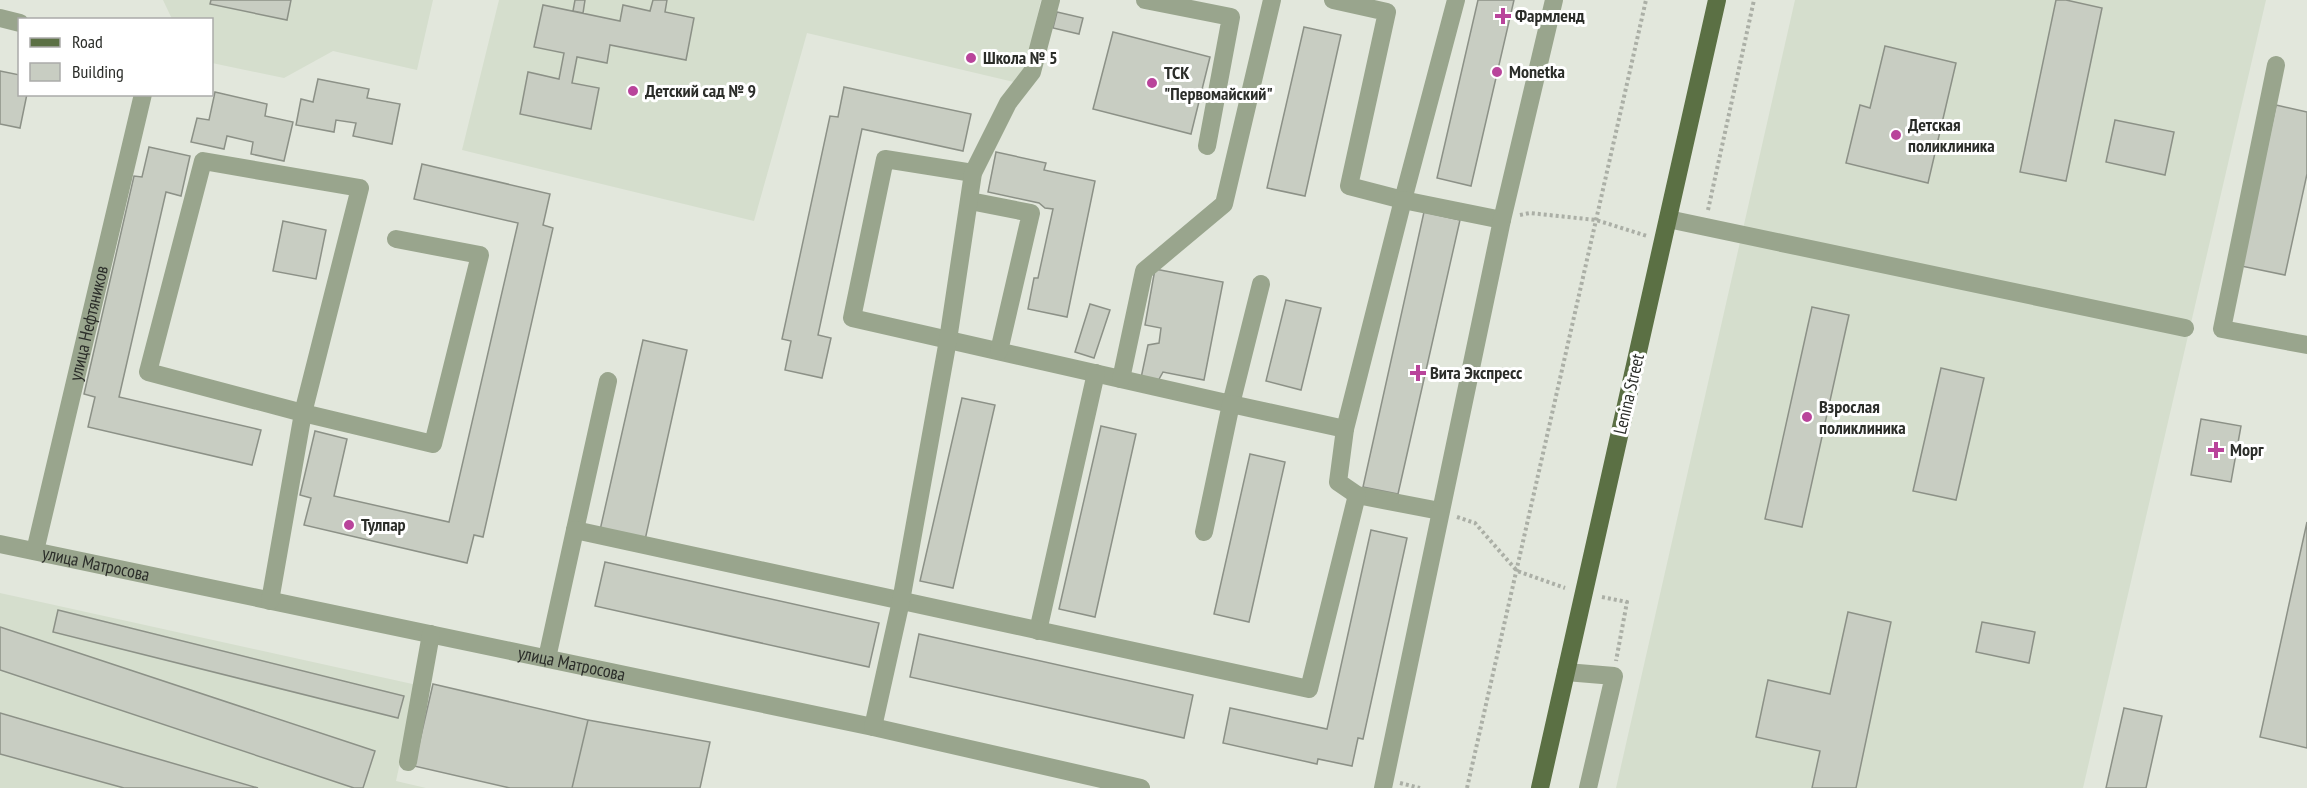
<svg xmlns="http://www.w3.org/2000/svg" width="2307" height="788" viewBox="0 0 2307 788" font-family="'PT Sans Narrow',sans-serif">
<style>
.built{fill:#d5decd}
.building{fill:#c8cdc2;stroke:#8c9187;stroke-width:1.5}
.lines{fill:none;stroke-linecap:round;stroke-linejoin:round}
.path{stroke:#abafa6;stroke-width:4;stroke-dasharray:3 3;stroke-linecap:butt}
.minor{stroke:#99a58d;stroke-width:18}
.major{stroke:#5b7044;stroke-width:18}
.poi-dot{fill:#b9449b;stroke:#fff;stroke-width:2}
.labels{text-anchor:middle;stroke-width:6;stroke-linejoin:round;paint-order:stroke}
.poi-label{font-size:18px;font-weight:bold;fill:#2b2d29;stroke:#fff;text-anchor:start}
.street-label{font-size:18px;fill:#2b2d29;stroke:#fff}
</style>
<rect width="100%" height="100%" fill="#e2e7dc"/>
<path class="built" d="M163 0H433L417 70 333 51 284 78 212 63V20L172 19Z
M499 0H1041L1022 84 807 33 754 221 462 150Z
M1795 0H2266L2083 788H1616Z
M0 593 417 685 396 781 426 788H0Z"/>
<path class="building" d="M211 0H291L287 20 210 4Z
M575 0H585L583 13 573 11Z
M653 0H667L665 12 694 18 686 60 610 45 607 63 577 57 572 83 599 88 591 129 520 114 528 72 559 79 564 53 534 47 543 5 620 21 623 5 650 11Z
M1478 0H1514L1471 186 1437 178Z
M2056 0H2066L2102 8 2066 181 2020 172Z
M1057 12 1083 18 1079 34 1053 28Z
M1304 27 1341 35 1305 196 1267 188Z
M1113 32 1210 57 1191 134 1093 109Z
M1885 46 1956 63 1928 183 1846 163 1860 105 1870 108Z
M0 71 20 75V94H27L20 128 0 124Z
M318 79 369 89 367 98 400 104 392 144 353 136 356 123 336 120 334 132 296 125 301 99 313 102Z
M844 87 971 114 963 151 862 129 818 335 831 338 822 378 785 370 791 341 782 339 830 116 838 117Z
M215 92 267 104 265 116 293 122 284 161 251 154 253 142 227 136 224 149 191 142 197 118 209 120Z
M2276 105 2307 112V174L2285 275 2241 266Z
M2115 120 2174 132 2165 175 2106 162Z
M149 147 190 156 181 196 166 192 119 397 261 430 252 465 88 427 95 397 84 394 134 176 142 177Z
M996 152 1046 163 1044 170 1095 181 1067 317 1028 309 1034 278H1038L1053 209 1045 208 1039 203 988 192Z
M422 164 550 194 543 225 553 228 483 537 474 535 467 563 304 525 311 498 300 495 315 431 347 439 334 496 449 522 518 223 414 199Z
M1424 212 1460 220 1398 494 1363 487Z
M283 221 326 230 316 279 273 271Z
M1155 269 1223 282 1204 380 1163 372 1158 381 1141 378 1148 345 1159 343 1161 328 1145 325Z
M1286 300 1321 308 1301 390 1266 381Z
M1090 304 1110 310 1094 358 1075 352Z
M1812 307 1849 315 1802 527 1765 519Z
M643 340 687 350 643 549 598 539Z
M1941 368 1984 378 1956 500 1913 491Z
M962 398 995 405 953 588 920 581Z
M2201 419 2241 426 2231 482 2191 475Z
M1101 426 1136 434 1095 617 1059 609Z
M1250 454 1285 462 1249 622 1214 614Z
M2307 522V748L2260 737Z
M1371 530 1407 538 1363 739 1358 738 1352 766 1318 759 1317 764 1223 743 1230 708 1327 729Z
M605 562 879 623 869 667 595 606Z
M58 610 404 696 398 718 53 632Z
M1848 612 1891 622 1856 788H1812L1820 751 1756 737 1768 680 1830 694Z
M1982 622 2035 632 2029 663 1976 652Z
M0 627 375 751 363 788H354L0 670Z
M919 634 1193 695 1184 738 910 677Z
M433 684 588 720 572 788H510L414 766Z
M2124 708 2162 716 2146 788H2106Z
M0 713 258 788H124L0 754Z
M588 720 710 742 700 788H572Z"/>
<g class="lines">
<path class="path" d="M1708 210 1754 0
M1520 215 1530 213 1596 220 1647 236
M1457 517 1475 523 1517 571 1565 588
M1602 597 1627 602 1616 661
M1400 783 1420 788
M1467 788 1646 0"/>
<g class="minor">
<path d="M1145 0 1231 17 1207 146"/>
<path d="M1333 0 1387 12 1349 186 1403 200 1456 0"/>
<path d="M0 18 20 23"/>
<path d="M2276 65 2222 329 2307 345"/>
<path d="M973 173 885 159 852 318 1231 404 1261 284"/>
<path d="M970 201 1031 213 999 351"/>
<path d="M1668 219 2185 328"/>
<path d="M1121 379 1144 271 1224 204 1272 0"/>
<path d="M1345 429 1403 200 1502 220"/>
<path d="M575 530 608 381"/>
<path d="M1204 532 1231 404 1345 429 1338 482 1357 495 1440 511"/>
<path id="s1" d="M0 544 873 727 1141 788"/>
<path id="s2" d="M35 551 143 94"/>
<path d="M270 601 303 413 360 188 203 161 148 372 303 413 433 444 480 255 396 239"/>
<path d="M1038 631 1096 373"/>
<path d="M547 658 575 530 1309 689 1357 495"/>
<path d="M1566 672 1614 676 1588 788"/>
<path d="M873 727 901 601 948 340 973 173 1008 103 1032 72 1051 0"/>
<path d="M408 762 431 634"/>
<path d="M1383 788 1502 220 1554 0"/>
</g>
<path class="major" d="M1540 788 1717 0"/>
</g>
<g class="poi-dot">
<path d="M1500 7h6v6h6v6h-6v6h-6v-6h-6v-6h6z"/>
<circle cx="971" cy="58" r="6"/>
<circle cx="1497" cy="72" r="6"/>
<circle cx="1152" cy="83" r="6"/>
<circle cx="633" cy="91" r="6"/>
<circle cx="1896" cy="135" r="6"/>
<path d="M1415 364h6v6h6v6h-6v6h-6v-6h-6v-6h6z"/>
<circle cx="1807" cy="417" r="6"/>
<path d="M2213 441h6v6h6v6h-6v6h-6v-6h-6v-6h6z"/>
<circle cx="349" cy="525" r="6"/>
</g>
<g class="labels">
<g class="poi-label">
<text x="1515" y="22">Фармленд</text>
<text x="983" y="64">Школа № 5</text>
<text x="1509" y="78">Monetka</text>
<text x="1164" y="79">ТСК<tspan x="1164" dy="21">"Первомайский"</tspan></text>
<text x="645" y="97">Детский сад № 9</text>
<text x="1908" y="131">Детская<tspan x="1908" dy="21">поликлиника</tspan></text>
<text x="1430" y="379">Вита Экспресс</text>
<text x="1819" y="413">Взрослая<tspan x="1819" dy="21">поликлиника</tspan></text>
<text x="2230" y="456">Морг</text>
<text x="361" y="531">Тулпар</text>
</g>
<g class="street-label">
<text dy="6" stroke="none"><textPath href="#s2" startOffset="234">улица Нефтяников</textPath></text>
<text transform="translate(1629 394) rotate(-77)" y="6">Lenina Street</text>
<text dy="6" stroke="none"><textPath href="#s1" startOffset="98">улица Матросова</textPath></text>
<text dy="6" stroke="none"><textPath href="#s1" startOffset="584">улица Матросова</textPath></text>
</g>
</g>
<rect x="18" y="18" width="195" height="78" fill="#ffffff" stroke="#aaaba9" stroke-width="1.5"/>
<rect x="30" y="38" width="30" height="9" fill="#5b7044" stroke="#aaaba9" stroke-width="1.5"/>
<text x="72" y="48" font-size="18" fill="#2b2d29">Road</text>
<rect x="30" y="63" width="30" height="18" fill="#c8cdc2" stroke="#aaaba9" stroke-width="1.5"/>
<text x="72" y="78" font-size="18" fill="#2b2d29">Building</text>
</svg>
